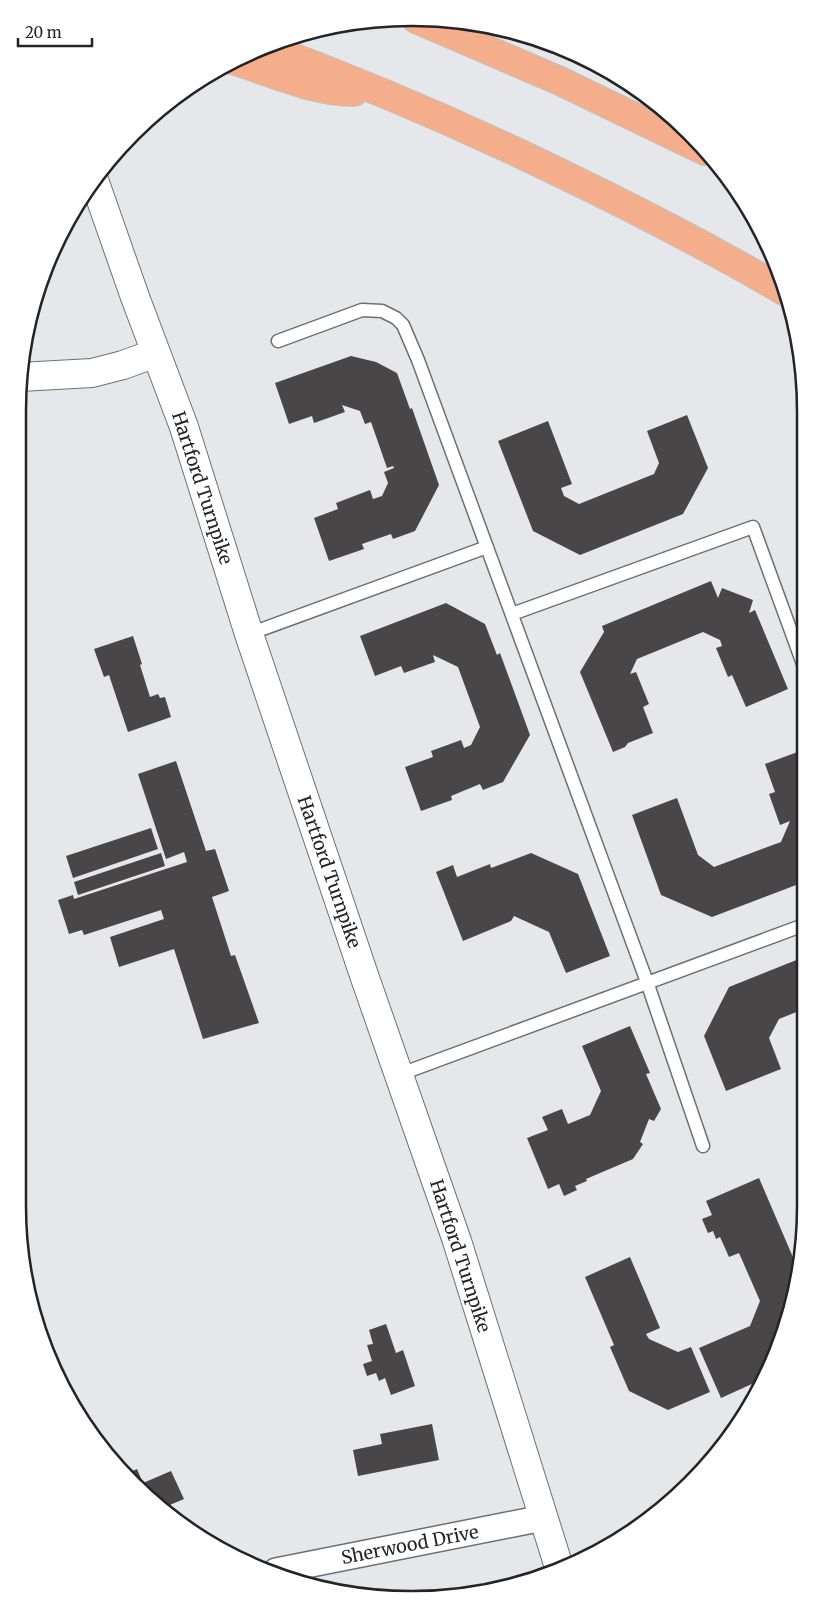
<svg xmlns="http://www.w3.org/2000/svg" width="823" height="1617" viewBox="0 0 823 1617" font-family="Merriweather,serif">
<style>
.building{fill:#494648}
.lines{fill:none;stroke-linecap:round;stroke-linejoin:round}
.lane-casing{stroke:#6d6f72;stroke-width:15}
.street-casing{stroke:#6d6f72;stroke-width:28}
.secondary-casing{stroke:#6d6f72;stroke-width:30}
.highway-casing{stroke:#c2c2c2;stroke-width:30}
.lane{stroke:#fff;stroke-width:12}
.street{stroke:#fff;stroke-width:25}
.secondary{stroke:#fff;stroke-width:28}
.highway{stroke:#f4ae8b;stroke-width:28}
.labels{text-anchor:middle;stroke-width:5;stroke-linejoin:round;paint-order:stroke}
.street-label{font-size:18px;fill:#242426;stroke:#fff}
.rim{fill:none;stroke:#242426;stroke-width:2.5}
</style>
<rect width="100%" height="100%" fill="#e5e7eb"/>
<path class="building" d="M351 356 376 362 397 373 410 409 412 408 439 485 415 531 393 539 391 534 362 544 364 549 329 561 314 518 338 509 336 503 370 490 373 499 382 496 388 483 384 472 394 468 393 466 387 468 371 422 365 424 360 411 342 405 345 412 314 423 312 416 289 424 275 383Z
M687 415 708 468 683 514 580 555 533 531 498 441 548 421 572 484 561 488 564 496 579 504 654 474 659 463 647 431Z
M711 581 718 598 722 588 753 600 749 613 755 610 788 689 746 707 732 675 728 677 716 648 722 646 720 640 703 632 637 659 630 674 636 672 649 704 643 707 653 733 628 743 625 747 613 752 580 672 604 632 602 626Z
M446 603 485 624 497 655 500 653 530 735 503 782 483 790 480 784 451 796 452 800 421 811 405 767 433 757 431 751 461 740 464 748 471 745 480 727 458 667 433 655 435 662 404 673 401 666 375 676 360 636Z
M133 636 142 664 140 665 150 697 158 694 160 698 165 697 171 717 128 732 109 675 104 677 94 649Z
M803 750 804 882 712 917 661 895 632 815 677 798 698 855 714 867 781 842 790 821 780 825 769 794 775 792 765 764Z
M176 761 206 851 215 849 229 891 212 897 231 956 235 955 259 1023 203 1039 174 949 119 967 110 937 164 919 161 910 84 935 82 930 69 934 58 900 73 895 74 899 187 862 184 852 166 859 138 774Z
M151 828 158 849 73 878 66 856Z
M161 853 165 866 78 895 74 882Z
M531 853 578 874 610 956 566 973 549 932 514 916 511 921 463 941 436 872 453 865 457 877 490 864 491 868Z
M804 957V1009L779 1019 769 1038 781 1069 726 1091 704 1036 729 987Z
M630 1026 650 1073 646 1074 661 1109 654 1121 649 1119 640 1142 643 1144 633 1159 586 1179 587 1181 575 1186 577 1190 564 1196 559 1184 548 1189 527 1138 548 1130 542 1117 562 1109 568 1124 590 1115 601 1091 582 1046Z
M759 1178 798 1269 792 1307 765 1378 721 1398 699 1348 750 1326 760 1301 739 1253 729 1257 720 1237 716 1239 713 1231 708 1233 702 1219 712 1215 706 1201Z
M630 1257 660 1328 646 1334 649 1339 678 1352 691 1347 710 1392 668 1410 629 1391 610 1347 614 1345 585 1277Z
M386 1324 396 1353 403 1350 415 1386 391 1395 385 1378 379 1381 376 1373 367 1376 363 1364 372 1361 367 1345 373 1344 369 1330Z
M432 1424 439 1460 358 1476 353 1450 382 1444 380 1434Z
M137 1469 143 1483 171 1471 184 1499 165 1507 128 1473Z"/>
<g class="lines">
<g class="lane-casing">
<path id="lane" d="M278 341 362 310 382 311 396 318 403 325 418 360 647 982 703 1146
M512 614 753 527 803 664
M249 634 487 547
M398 1075 804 925"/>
</g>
<g class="street-casing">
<path id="street" d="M276 1571 543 1518"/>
</g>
<g class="secondary-casing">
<path id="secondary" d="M94 180 135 297 184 427 249 634 365 978 457 1241 559 1567
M20 377 92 373 123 365 156 353"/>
</g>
<g class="highway-casing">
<path id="highway" d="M416 19 560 81 705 151
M266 47C363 83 459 124 552 169 631 207 709 247 784 291
M235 61C274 73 313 92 354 92"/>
</g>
<use href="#lane" class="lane"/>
<use href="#street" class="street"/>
<use href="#secondary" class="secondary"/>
<use href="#highway" class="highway"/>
</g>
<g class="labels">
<g class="street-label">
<text transform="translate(202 488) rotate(72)" y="6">Hartford Turnpike</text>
<text transform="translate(329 872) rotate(71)" y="6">Hartford Turnpike</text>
<text transform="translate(460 1256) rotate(72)" y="6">Hartford Turnpike</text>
<text transform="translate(410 1545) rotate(-11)" y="6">Sherwood Drive</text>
</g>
</g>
<path d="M0 0H823V1617H0ZM411 26H412A385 385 0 0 1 797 411V1206A385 385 0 0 1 412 1591H411A385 385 0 0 1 26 1206V411A385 385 0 0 1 411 26Z" fill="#fff" fill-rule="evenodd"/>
<path class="rim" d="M411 26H412A385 385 0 0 1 797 411V1206A385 385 0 0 1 412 1591H411A385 385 0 0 1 26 1206V411A385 385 0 0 1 411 26Z"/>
<path d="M18 38v8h74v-8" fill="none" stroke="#242426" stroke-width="2.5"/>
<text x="25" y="38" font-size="15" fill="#242426" stroke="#ffffff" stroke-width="4" paint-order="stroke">20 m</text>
</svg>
